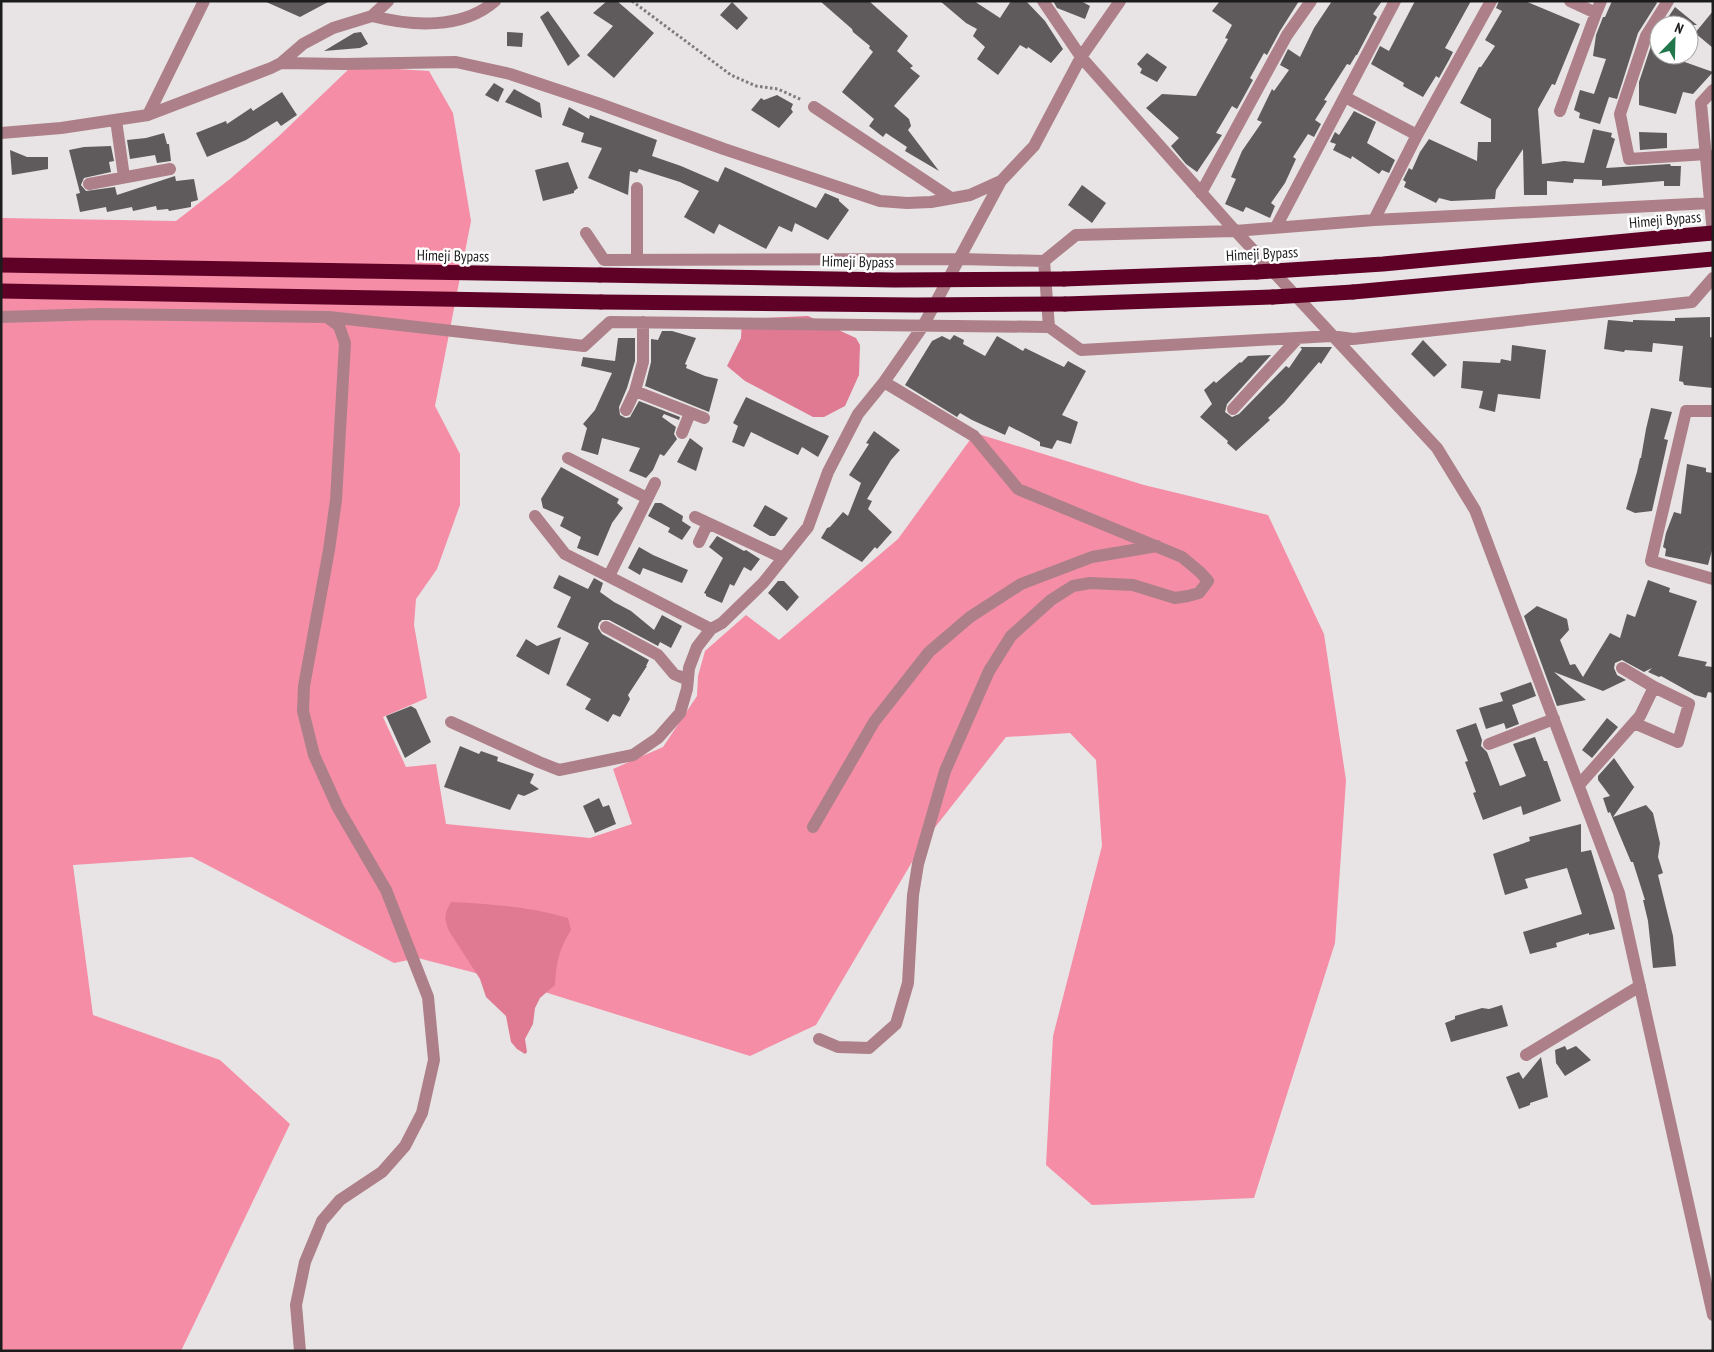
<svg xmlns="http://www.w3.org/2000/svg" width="1714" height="1352" viewBox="0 0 1714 1352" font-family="'PT Sans Narrow',sans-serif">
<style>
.forest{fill:#f48da5}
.water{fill:#df7a92}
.building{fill:#5f5b5c}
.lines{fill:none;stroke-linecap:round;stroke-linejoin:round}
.path{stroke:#7d7a7b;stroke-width:3;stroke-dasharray:2.5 2.5;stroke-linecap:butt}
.minor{stroke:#ad8089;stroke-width:12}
.highway{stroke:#5f0027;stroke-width:15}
.highway-bridge{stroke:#5f0027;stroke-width:15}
.labels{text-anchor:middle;stroke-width:5;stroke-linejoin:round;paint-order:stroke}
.street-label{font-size:15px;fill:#1d1c1c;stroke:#fff}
</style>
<rect width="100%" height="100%" fill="#e8e4e5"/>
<path class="forest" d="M352 66 429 71 453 113 471 221 435 406 460 454V505L437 569 416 599 414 625 427 698 383 717 406 767 436 764 446 824 590 838 632 824 613 769 663 747 697 696 698 676 705 651 746 615 779 640 898 539 975 433 1144 485 1268 515 1324 634 1346 780 1335 943 1254 1198 1092 1205 1046 1165 1053 1036 1102 846 1096 760 1070 733 1006 737 925 840 816 1025 750 1056 522 985 418 958 394 963 192 857 73 865 93 1015 220 1060 290 1124 181 1351H1V218L176 221 230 179 279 136Z"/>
<path class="water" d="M808 316 856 338 860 345 859 375 845 406 824 417H813L745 381 727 366 741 338 742 319Z
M451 902C491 904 530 907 568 918L571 930C559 949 556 963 555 985L540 998 535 1008 533 1024 525 1039 527 1052 525 1054 517 1049 511 1042 506 1016 486 997 480 979 449 931C444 918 444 915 451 902Z"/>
<path class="building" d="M264 1H330L300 17Z
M607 1H617L654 33 614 78 587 55 613 26 593 13Z
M820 1H869L908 36 897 51 913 66 910 68 920 76 894 106 909 119 911 126 908 130 939 171 905 151 907 147 886 133 883 137 869 126 874 119 842 92 873 52 869 48 870 46 853 32 852 29Z
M940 1H974L1000 18 1011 1H1026L1045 21 1063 49 1051 63 1028 47 1027 49 1020 45 998 75 977 59 985 47 973 36 977 29 966 23Z
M1053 1H1081L1090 6 1085 19 1057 8Z
M1220 1H1299L1280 31 1267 55 1264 53 1250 78 1253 80 1237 109 1232 106 1216 133 1222 135 1197 172 1186 164 1171 146 1179 138 1146 108 1162 94 1196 96 1228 39 1225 38 1232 25 1212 11Z
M1332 1H1382L1373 14 1377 17 1357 55H1356L1350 65 1347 64 1324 100 1327 101 1315 120 1321 124 1314 137 1308 134 1293 157 1296 159 1285 183 1271 203 1275 206 1270 218 1246 207 1243 212 1225 204 1236 179 1231 177 1242 151 1262 122 1257 120 1272 89 1274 91 1289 70 1280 65 1288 49 1300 57 1314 28Z
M1415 1H1471L1445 48 1453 52 1449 60 1439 78 1436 76 1423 97 1403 86 1404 83 1371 64 1380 46 1389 51Z
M1499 1H1525L1580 24 1555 85 1552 84 1538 109 1542 164 1564 161 1584 163 1593 129 1612 133 1611 137 1615 139 1606 168 1670 164 1671 166H1681L1680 186H1664V181L1602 186V180L1574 179 1573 183 1547 181V195H1524L1523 149 1496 190 1495 199 1451 201 1439 198 1436 203 1404 187 1406 182 1403 180 1409 168 1412 170 1420 152 1429 139 1477 161 1478 142H1491V119L1460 103 1479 67H1481L1495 46 1485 40 1502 11 1496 8Z
M1612 1H1655L1657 3 1638 33 1617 99 1609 97 1600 124 1579 118 1580 113 1574 110 1580 90 1594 94 1606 59 1593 56 1596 35 1603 17H1605Z
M732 2 748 18 737 30 720 15Z
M1675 7 1697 25H1663Z
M548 11 580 56 568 66 540 17Z
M1713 11V48L1695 33Z
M1659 31V55H1682L1679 60 1713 72 1693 94 1683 92 1676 114 1639 105V82L1653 40Z
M361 32 368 44 360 48 324 51 354 33Z
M507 32 523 33 522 47 507 46Z
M1147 53 1167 67 1157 82 1140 73 1142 69 1137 64Z
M494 83 504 89 498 102 485 95Z
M514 89 540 103 542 118 505 102Z
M282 92 297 115 281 126 277 121 246 140 207 157 196 133 226 121 227 124 251 108 253 111Z
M777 95 793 104 791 109 793 112 779 128 751 110 761 98 764 100Z
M569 107 589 119 590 115 657 140 652 156 681 166 718 182 725 167 816 208 825 193 839 199V201L849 210 828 240 795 223 792 232 779 226 766 249 719 224 714 234 684 217 699 191 680 182 639 169 637 173 630 171 628 195 588 178 602 148 581 142 584 133 562 125Z
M1354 111 1376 122 1367 143 1395 160 1389 173 1382 170 1379 174 1352 156 1351 159 1333 150 1336 144 1330 142 1335 132 1339 135Z
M1639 132 1667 133V148L1640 150Z
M164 133 167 144H169L171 161 157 163 155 155 130 159 127 140 146 138Z
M111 146 114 161 109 162 111 172 84 178 81 185 86 191 115 187 117 195 175 176 176 181 194 179 198 200 191 202V207L169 211 168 209 157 210 156 206 133 211 132 207 107 212 106 207 80 212 76 194 80 193 69 150 84 147Z
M10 150 27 157H48V169L12 175Z
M568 162 578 188 574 191V193L543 201 535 170Z
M1082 185 1106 203 1092 223 1068 205Z
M1710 317V337L1713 338V388L1684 385 1683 382 1679 381 1683 346 1653 343 1652 352 1625 350 1624 352 1604 349 1608 320 1633 322V320L1675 321V318Z
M662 331H672L696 338 685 364 687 365 686 368 705 376 718 379 709 412 645 386 651 362V339L658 340Z
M954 335 964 340 963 344 985 356 997 336 1023 351 1025 348 1064 367 1068 361 1086 371 1062 415 1078 422 1071 444 1057 440 1052 449 1040 446V442L1009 426 1005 435 972 420 960 413 957 417 905 385 932 341 942 336 950 340Z
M618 338H635V361L627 388 619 407 620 415 626 418 630 417 639 401 680 417 679 420 664 414 662 417 676 427 674 434 677 439 664 456 660 454 653 470 646 478 629 471 640 448 602 438 598 455 581 450 587 428 583 424 595 410 612 373 581 366 583 357 615 361Z
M1423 340 1447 365 1434 377 1411 354Z
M1512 345 1546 350 1540 399 1498 394 1495 412 1479 408 1483 391 1461 388 1463 361 1500 363 1501 359 1511 361Z
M1300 347H1332L1321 364 1319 362 1284 403 1268 418 1270 420 1236 451 1227 443 1228 441 1200 417 1212 404 1204 390 1214 381 1216 383 1240 362 1241 363 1248 356 1271 355 1227 404 1225 412 1232 417 1239 414 1286 366 1289 368 1302 349Z
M746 397 829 436 818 457 802 447 798 455 751 432 744 447 732 442 738 426 733 423Z
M1651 408 1672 412 1664 439 1668 440 1652 511 1635 513 1626 509 1637 472 1640 458H1641L1646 429Z
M874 431 900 450 891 460 867 499 872 501 868 509 892 532 877 549 875 547 862 562 821 538 827 528 830 527 843 512 848 516 861 483 849 475 869 444 866 443Z
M690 438 703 448 696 471 677 462Z
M1687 464 1706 468V472L1713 473V547L1708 565 1665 556 1666 549 1663 547 1666 533 1674 512 1681 514Z
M561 467 619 499 617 503 623 508 612 523 598 556 577 548 581 537 560 526 564 517 543 508 541 499Z
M655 503H661L683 516 682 521 691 527 682 540 668 532 670 528 648 516Z
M765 505 788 518 775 536H770L753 526Z
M717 536 744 551 746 550 760 559 751 571 744 567 734 586 730 584 722 603 706 596V594L704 593 723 558 709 547Z
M639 547 653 555 688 570 682 583 643 568 640 575 628 568Z
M559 575 588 589 594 578 603 583 600 592 614 602 631 611 654 630 662 615 682 626 671 648 660 642 658 646 609 620H602L599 623 598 628 602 634 649 660 646 666H647L628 695 630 699 620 717 613 714 608 722 585 709 591 699 566 685 589 643 557 627 571 597 553 588Z
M1648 580 1670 588 1669 592 1697 601 1678 656 1707 662 1705 666 1713 667V693L1708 692 1706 698 1695 695 1661 676 1659 677 1648 672 1652 668 1644 672 1622 660 1615 663 1614 668 1617 675 1626 680 1603 691 1554 672 1586 700 1557 706 1524 616 1537 606 1567 619 1569 630 1560 640 1570 665 1575 664 1583 677 1610 633 1620 638 1627 614 1635 617Z
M778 581H784L799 597 787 611 768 593Z
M561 637 549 675 516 656 526 639 537 646Z
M1531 682 1536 696 1512 705 1519 724 1506 729 1504 723 1486 729 1479 708 1503 701 1500 693Z
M411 706 416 709 431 742 405 758 386 716Z
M1607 718 1618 727 1592 758 1582 750Z
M1476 723 1482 740 1481 746 1487 752 1500 786 1526 776 1513 744 1535 737 1544 761H1547L1561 801 1523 815 1521 806 1483 820 1473 793 1476 792 1465 762 1468 761 1456 730Z
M460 746 479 754 481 751 498 757 497 761 534 774 530 783 539 789 524 796 518 794 510 810 444 787Z
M1614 758 1634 787 1635 786 1613 817 1646 805 1653 813 1660 843 1658 857 1663 873 1658 875 1673 936 1676 966 1653 968 1648 921 1643 900H1645L1633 862H1631L1610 812 1608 813 1603 798 1610 796 1598 780V776Z
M599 798 603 807 609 805 616 824 595 833 583 806Z
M1581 824V852L1591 850 1615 929 1589 935V933L1556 943 1557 947 1530 954 1523 932 1582 914 1567 868 1525 879 1528 888 1505 895 1493 854 1530 841 1529 837Z
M1502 1005 1508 1026 1451 1042 1445 1023 1455 1019V1016L1482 1008 1489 1009Z
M1565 1046 1567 1050 1576 1046 1591 1060 1565 1076 1556 1063 1555 1050Z
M1541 1057 1548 1097 1530 1103V1105L1519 1109 1506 1077 1519 1072 1523 1079Z"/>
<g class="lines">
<path class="path" d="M632 1 731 75 756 86 778 89 802 100"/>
<path class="minor" d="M1043 1 1081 57 1229 224 1437 448 1475 510 1619 893 1713 1315
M1570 1 1596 13 1601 1
M1668 1 1646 36 1620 114 1629 159 1707 154
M372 16C411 26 462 30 495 1
M281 63 344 64 456 62 510 74 597 103 724 149 880 201 907 203 931 202 970 195 1001 181 1034 146 1081 57 1120 1
M1713 90 1701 103 1713 234
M1345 97 1417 135
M814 107 951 198
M1560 111 1596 13
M148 115 204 1
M116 120 124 177
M1 133 61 128 148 115 271 68 281 63 303 44 333 28 372 16 388 1
M89 184 170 169
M1201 193 1287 35 1311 1
M1374 220 1417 135 1491 1
M1276 227 1395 1
M586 233 604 260 960 259 1044 261
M637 260V188
M1 317 101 314 327 317 339 326 345 343 336 500 329 550 304 686 303 711 314 755 338 808 386 890 428 997 434 1060 422 1113 405 1146 382 1172 340 1200 322 1221 305 1262 296 1305 300 1351
M329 317 584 346 610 322 1049 327 1081 350 1331 336 1353 339 1692 302 1713 278
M1049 327 1044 261 1076 235 1235 231 1374 220 1711 203
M635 391 704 418
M1233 409 1298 338
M626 410 635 391 643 362V322
M1713 411H1686L1651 561 1713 579
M682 433 690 413
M568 458 647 498
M535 516 565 554 711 629
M695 517 783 558
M699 542 708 523
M609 576 655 483
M606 627 658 655 674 674 688 680
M1622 668 1654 687 1689 704 1678 742 1634 723
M451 722 539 762 559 770 633 755 658 738 680 713 687 689 689 668 697 647 711 629 722 623 763 583 808 527 828 472 858 414 884 382 923 326 1001 181
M1489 744 1554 719
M1579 785 1640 716 1654 687
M813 827 874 722 929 652 970 617 1021 584 1092 557 1157 546
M819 1039 838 1047 869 1048 896 1024 908 983 913 895 918 864 945 771 989 671 1011 636 1051 600 1073 586 1090 583 1133 585 1175 598 1188 596 1199 593 1208 581 1200 572 1182 557 1018 489 974 436 884 382
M1526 1055 1640 986"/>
<path class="highway" d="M1 265 600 275
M1336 267 1383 264 1679 236
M1064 279 1257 272
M1 291 601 302
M1353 292 1713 259
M1065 304 1273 297"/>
<path class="highway-bridge" d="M1679 236 1713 233
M1257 272 1336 267
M600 275 894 280 1064 279
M1273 297 1353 292
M601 302 915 305 1065 304"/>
</g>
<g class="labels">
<g class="street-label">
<text transform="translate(1665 220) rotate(-5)" y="5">Himeji Bypass</text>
<text transform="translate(1262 254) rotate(-3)" y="5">Himeji Bypass</text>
<text transform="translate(453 256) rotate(1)" y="5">Himeji Bypass</text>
<text transform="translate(858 262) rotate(1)" y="5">Himeji Bypass</text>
</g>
</g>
<rect width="1714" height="1352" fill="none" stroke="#1d1c1c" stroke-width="5"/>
<g transform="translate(1674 40) rotate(23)"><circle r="24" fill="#ffffff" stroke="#a5a4a4"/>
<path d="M0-4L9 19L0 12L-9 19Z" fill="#21774b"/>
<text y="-8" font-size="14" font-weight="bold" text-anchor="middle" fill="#1d1c1c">N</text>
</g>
</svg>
